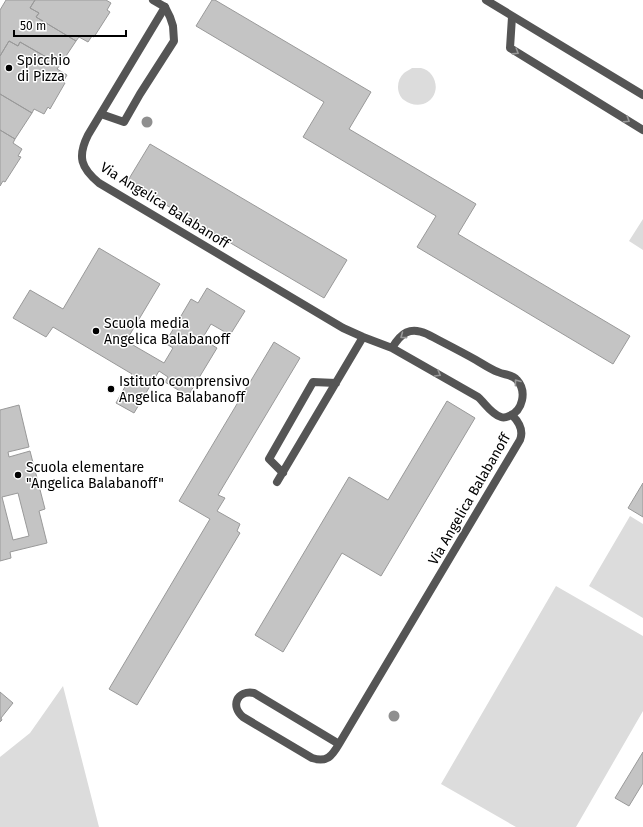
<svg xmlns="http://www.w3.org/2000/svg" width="643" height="827" viewBox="0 0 643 827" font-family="'Fira Sans',sans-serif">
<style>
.green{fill:#dcdcdc}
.building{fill:#c4c4c4;stroke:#999;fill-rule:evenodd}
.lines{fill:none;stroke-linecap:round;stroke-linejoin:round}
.service{stroke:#555;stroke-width:8}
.minor{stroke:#555;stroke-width:8}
.tree{fill:#8f8f8f}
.oneway{stroke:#999}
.poi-dot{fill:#000;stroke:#fff;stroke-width:1.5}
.labels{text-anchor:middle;stroke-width:3;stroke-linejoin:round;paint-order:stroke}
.poi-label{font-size:14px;fill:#000;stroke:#fff;text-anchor:start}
.street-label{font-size:14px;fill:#000;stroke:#fff}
</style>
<rect width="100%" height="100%" fill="#fff"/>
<path class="green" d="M412 68C415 68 419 68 421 68 432 70 438 83 435 92 431 106 414 108 404 100 396 94 396 80 404 73 406 71 410 70 412 68Z
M643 219V250L629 241Z
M630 516 643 524V618L589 586Z
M556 586 643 636V711L576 827H516L441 784Z
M63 686 99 827H0V757L30 733Z"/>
<path class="building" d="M6 0H35L30 8 39 13 36 17 76 41 60 65 20 42 18 46 9 41 0 56V10Z
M35 0H106L111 3 107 10 110 12 94 37 92 36 88 42 79 37 76 41 36 17 39 13 30 8Z
M212 0H215L371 92 349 129 476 204 458 234 630 336 613 364 417 247 436 216 303 137 324 102 196 26Z
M9 41 18 46 20 42 60 65 57 69 67 75 63 82 65 83 50 109 48 107 44 114 34 109 32 113 0 94V56Z
M0 94 32 113 15 139 0 130Z
M0 130 15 139 13 143 22 149 18 156 21 157 5 182 3 181 0 186Z
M150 144 347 260 324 298 127 182Z
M99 248 160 284 126 341 164 363 173 348 165 343 191 299 198 303 207 288 245 311 230 335 211 324 202 339 217 348 188 396 165 382 168 377 159 371 134 413 116 403 132 374 53 327 46 337 13 318 30 290 63 309Z
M274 342 300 358 218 495 225 498 217 511 240 524 237 531 240 533 137 705 109 689 210 519 179 501Z
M447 401 475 418 381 576 342 553 283 652 255 635 349 477 388 500Z
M19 405 29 447 8 452 9 457 30 451 45 509 39 511 47 543 10 552 11 558 0 561V410ZM18 493 29 536 13 540 2 497Z
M643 483V517L628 508Z
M0 692 13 703 1 718 2 720 0 722Z
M643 752V783L629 806 615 798Z"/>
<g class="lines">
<path class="service" d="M512 17 510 48 643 130
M101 114 124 122 140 94 174 41 173 26 170 17 165 7"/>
<path class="minor" d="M153 0 165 7 88 135C77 157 81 168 99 183L343 328 363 337 392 348 478 397C485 403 491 414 501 417 504 418 507 417 509 416 523 411 527 391 517 380 512 374 504 375 498 372 490 369 483 364 476 360 460 351 444 343 427 334 410 326 401 333 392 348
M486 0 643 95
M283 473 269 459 313 382 336 383
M277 482 363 337
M339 744 254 693C237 690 230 706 243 717L312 758C327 763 332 756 339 744L520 440C524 430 519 422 512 415"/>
</g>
<g class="tree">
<circle cx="147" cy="122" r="5.5"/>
<circle cx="394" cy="716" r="5.5"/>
</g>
<defs><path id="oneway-chevron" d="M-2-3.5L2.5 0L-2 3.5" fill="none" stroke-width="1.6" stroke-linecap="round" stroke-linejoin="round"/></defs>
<g class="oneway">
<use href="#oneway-chevron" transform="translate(516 52) rotate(32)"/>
<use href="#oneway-chevron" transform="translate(627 120) rotate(32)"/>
<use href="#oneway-chevron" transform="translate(403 336) rotate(143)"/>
<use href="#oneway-chevron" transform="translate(438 374) rotate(30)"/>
<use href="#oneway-chevron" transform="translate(517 382) rotate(-127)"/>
</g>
<g class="poi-dot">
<circle cx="9" cy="68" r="4"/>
<circle cx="96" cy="331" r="4"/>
<circle cx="111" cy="389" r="4"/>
<circle cx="18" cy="475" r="4"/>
</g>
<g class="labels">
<g class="poi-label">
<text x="17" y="65">Spicchio<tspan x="17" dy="16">di Pizza</tspan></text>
<text x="104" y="328">Scuola media<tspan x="104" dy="16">Angelica Balabanoff</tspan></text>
<text x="119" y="386">Istituto comprensivo<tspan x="119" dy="16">Angelica Balabanoff</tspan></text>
<text x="26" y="472">Scuola elementare<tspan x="26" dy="16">"Angelica Balabanoff"</tspan></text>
</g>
<g class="street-label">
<text transform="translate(165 205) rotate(32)" y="5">Via Angelica Balabanoff</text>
<text transform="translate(469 499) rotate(-60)" y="5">Via Angelica Balabanoff</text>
</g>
</g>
<path d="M14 30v6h112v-6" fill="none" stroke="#000000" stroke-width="2"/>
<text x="20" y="30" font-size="12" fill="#000000" stroke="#ffffff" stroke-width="3" paint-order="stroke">50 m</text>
</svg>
